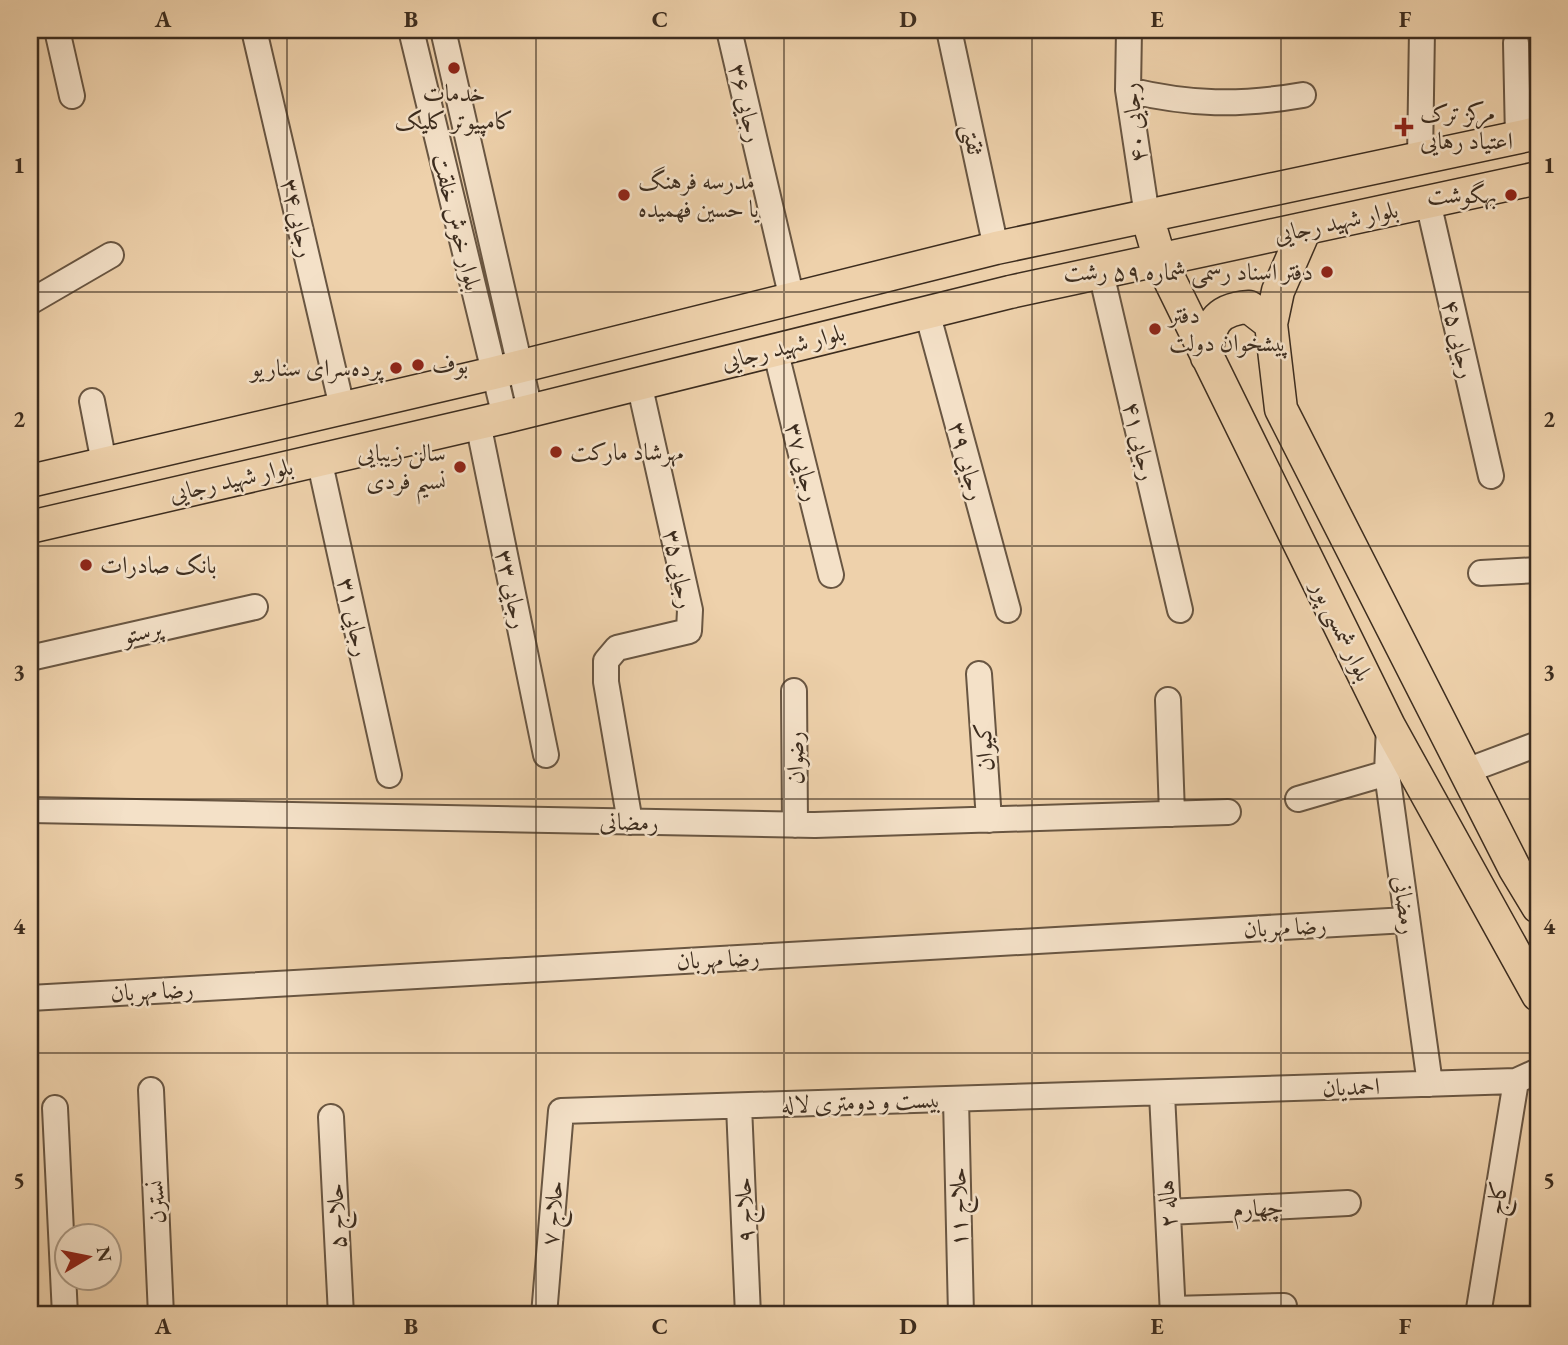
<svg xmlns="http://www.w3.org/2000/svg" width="1568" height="1345" viewBox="0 0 1568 1345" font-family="'EB Garamond',Amiri,serif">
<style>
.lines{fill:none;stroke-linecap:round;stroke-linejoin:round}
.minor-casing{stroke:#695642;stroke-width:28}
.major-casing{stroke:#3d2d1f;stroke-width:35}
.minor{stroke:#f4e1c8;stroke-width:24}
.major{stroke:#eed1ab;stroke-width:32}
.grid{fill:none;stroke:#3d2d1f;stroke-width:2;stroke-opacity:0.55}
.poi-dot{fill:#8f2418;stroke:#f4e1c8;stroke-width:2.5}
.labels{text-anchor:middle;stroke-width:5;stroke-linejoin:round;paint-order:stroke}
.poi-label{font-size:24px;fill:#3d2d1f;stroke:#f4e1c8;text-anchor:start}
.street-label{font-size:24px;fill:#3d2d1f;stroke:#f4e1c8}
.neatline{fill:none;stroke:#3d2d1f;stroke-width:2.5}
.grid-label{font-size:23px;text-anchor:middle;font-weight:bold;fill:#3d2d1f}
</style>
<rect width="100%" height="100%" fill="#eed1ab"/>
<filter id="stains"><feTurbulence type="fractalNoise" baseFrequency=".00286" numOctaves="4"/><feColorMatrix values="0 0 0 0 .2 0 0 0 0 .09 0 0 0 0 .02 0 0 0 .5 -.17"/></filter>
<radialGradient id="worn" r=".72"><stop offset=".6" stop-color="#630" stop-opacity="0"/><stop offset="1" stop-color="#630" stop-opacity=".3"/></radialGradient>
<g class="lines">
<g class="minor-casing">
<path id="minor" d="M57 30 72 96
M254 30 342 407
M411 30 505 417
M443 30 530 410
M729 30 792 299
M949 30 996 248
M1129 30 1128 90 1147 216
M1516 43 1518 138
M1128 90C1191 105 1239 106 1303 95
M1420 158 1422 30
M1428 202 1491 476
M1101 273 1180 610
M30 302 111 255
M927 312 1008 610
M775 349 831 575
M92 401 104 463
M478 423 546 755
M319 459 389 775
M1481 573 1538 570
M30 658 255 607
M979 674 989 820
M794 691 795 825
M1168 700 1172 814
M1389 726 1387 773 1430 1084
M1466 771 1538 744
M1298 799 1387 773
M30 810 815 825 1228 812
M630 822 606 682V661L617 648 689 631 690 610 639 383
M30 998 1407 920
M151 1090 161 1315
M1162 1094 1173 1315
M956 1099 961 1315
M739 1106 748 1315
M55 1108 65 1315
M331 1117 341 1315
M1168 1212 1348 1203
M1172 1309 1284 1306
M544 1315 561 1111 1516 1081 1538 1071
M1478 1315 1516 1081"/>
</g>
<g class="major-casing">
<path id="major" d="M1147 216 1160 260 1389 726 1538 995
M1305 229 1278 291 1271 324 1281 409 1515 869 1538 907
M1207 357C1208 326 1215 309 1249 307L1271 324
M30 481 494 373 996 248 1538 133
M30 527 505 417 1010 292 1538 178"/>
</g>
<use href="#minor" class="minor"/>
<use href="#major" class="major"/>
</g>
<path class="grid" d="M287 30V1315M536 30V1315M784 30V1315M1032 30V1315M1281 30V1315M30 292H1538M30 546H1538M30 799H1538M30 1053H1538"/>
<g class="poi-dot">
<circle cx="454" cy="68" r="7"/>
<path d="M1400.5 116.5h7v7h7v7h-7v7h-7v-7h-7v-7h7z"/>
<circle cx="624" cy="195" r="7"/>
<circle cx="1511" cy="195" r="7"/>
<circle cx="1327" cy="272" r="7"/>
<circle cx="1155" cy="329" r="7"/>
<circle cx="418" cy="365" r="7"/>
<circle cx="396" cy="368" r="7"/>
<circle cx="556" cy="452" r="7"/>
<circle cx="460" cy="467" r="7"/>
<circle cx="86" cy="565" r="7"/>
</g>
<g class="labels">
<g class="poi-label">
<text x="454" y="101" text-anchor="middle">خدمات<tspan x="454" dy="28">کامپیوتر کلیک</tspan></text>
<text x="1420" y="121">مرکز ترک<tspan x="1420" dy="28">اعتیاد رهایی</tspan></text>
<text x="638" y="189">مدرسه فرهنگ<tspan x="638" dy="28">یا حسین فهمیده</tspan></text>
<text x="1497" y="203" text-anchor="end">بهگوشت</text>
<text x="1313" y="280" text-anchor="end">دفتر اسناد رسمی شماره ۵۹ رشت</text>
<text x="1169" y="323">دفتر<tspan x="1169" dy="28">پیشخوان دولت</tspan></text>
<text x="432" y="373">بوف</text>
<text x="382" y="376" text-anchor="end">پرده‌سرای سناریو</text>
<text x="570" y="460">مهرشاد مارکت</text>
<text x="446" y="461" text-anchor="end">سالن زیبایی<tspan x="446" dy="28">نسیم فردی</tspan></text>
<text x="100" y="573">بانک صادرات</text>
</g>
<g class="street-label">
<text transform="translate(746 103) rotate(77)" y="8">رجایی ۳۶</text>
<text transform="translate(1134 123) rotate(-97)" y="8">رجایی ۴۰</text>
<text transform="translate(973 139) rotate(78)" y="8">ثقتی</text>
<text transform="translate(298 218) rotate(77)" y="8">رجایی ۳۴</text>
<text transform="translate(457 222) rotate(76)" y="8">بلوار خوش خلقت</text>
<text transform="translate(1336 222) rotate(-12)" y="8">بلوار شهید رجایی</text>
<text transform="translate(1459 339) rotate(77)" y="8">رجایی ۴۵</text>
<text transform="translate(783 347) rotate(-14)" y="8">بلوار شهید رجایی</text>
<text transform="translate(1140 441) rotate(77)" y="8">رجایی ۴۱</text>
<text transform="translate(967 461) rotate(75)" y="8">رجایی ۳۹</text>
<text transform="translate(803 462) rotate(76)" y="8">رجایی ۳۷</text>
<text transform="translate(231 480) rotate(-13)" y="8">بلوار شهید رجایی</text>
<text transform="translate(679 569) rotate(79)" y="8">رجایی ۳۵</text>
<text transform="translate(512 589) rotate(78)" y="8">رجایی ۳۳</text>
<text transform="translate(354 617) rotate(78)" y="8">رجایی ۳۱</text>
<text transform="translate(1342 631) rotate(64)" y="8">بلوار شمسی پور</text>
<text transform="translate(142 632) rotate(-13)" y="8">پرستو</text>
<text transform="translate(984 747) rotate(-94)" y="8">کیوان</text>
<text transform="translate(795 758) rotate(-91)" y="8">رضوان</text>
<text transform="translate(629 822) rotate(1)" y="8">رمضانی</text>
<text transform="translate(1405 905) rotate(82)" y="8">رمضانی</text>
<text transform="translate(1285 927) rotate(-3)" y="8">رضا مهربان</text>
<text transform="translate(718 959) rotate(-3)" y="8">رضا مهربان</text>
<text transform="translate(152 991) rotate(-3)" y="8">رضا مهربان</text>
<text transform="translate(1351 1087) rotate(-2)" y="8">احمدیان</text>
<text transform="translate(861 1102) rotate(-2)" y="8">بیست و دومتری لاله</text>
<text transform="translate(1497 1198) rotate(-81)" y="8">کاج</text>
<text transform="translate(156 1202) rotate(-93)" y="8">نسترن</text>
<text transform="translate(1167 1204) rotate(-93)" y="8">هاله ۲</text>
<text transform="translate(958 1207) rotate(-91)" y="8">حلاج ۱۱</text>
<text transform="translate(1258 1208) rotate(-3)" y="8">چهارم</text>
<text transform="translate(744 1210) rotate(-93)" y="8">حلاج ۹</text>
<text transform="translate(552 1213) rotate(-85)" y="8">حلاج ۷</text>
<text transform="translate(336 1216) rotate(-93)" y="8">حلاج ۵</text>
</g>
</g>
<rect width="1568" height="1345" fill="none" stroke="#eed1ab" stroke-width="77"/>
<g transform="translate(88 1257) rotate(80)"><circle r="33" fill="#f4e1c8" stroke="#ab9984" stroke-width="2"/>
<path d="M0-5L12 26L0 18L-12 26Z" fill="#8f2418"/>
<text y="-10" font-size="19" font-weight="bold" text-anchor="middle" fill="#3d2d1f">N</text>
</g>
<rect x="38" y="38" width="1492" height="1268" class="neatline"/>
<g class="grid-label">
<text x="163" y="27">A</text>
<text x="411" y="27">B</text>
<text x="660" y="27">C</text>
<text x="908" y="27">D</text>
<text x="1157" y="27">E</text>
<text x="1405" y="27">F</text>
<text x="19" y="173">1</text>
<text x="1549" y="173">1</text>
<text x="19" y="427">2</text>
<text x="1549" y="427">2</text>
<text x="19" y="680">3</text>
<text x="1549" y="680">3</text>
<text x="19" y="934">4</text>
<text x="1549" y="934">4</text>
<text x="19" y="1188">5</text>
<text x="1549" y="1188">5</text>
<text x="163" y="1334">A</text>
<text x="411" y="1334">B</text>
<text x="660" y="1334">C</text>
<text x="908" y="1334">D</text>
<text x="1157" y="1334">E</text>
<text x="1405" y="1334">F</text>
</g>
<rect width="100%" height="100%" filter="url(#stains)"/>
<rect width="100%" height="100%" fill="url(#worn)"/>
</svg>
